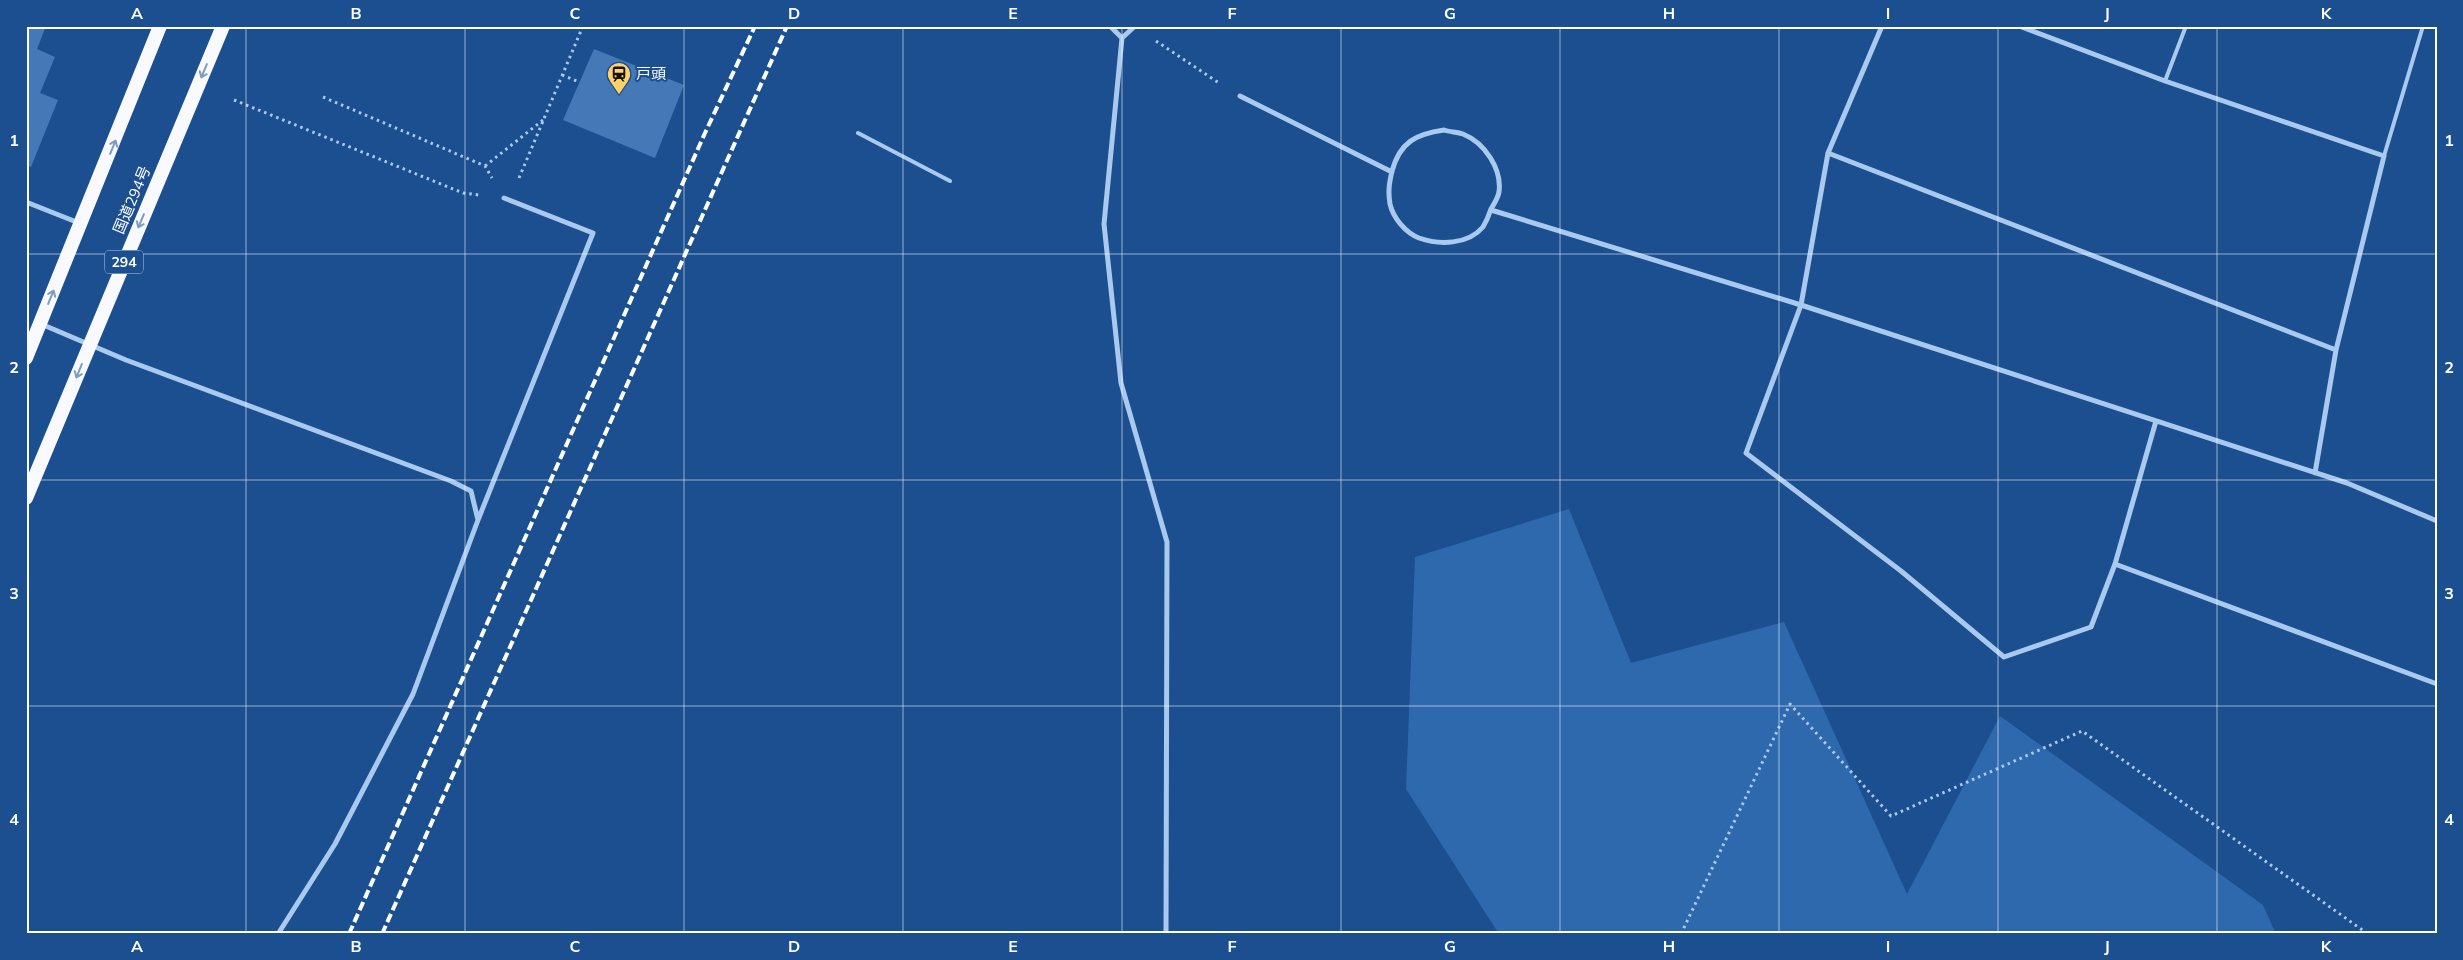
<svg xmlns="http://www.w3.org/2000/svg" width="2463" height="960" viewBox="0 0 2463 960" font-family="Mulish,'Noto Sans JP',sans-serif">
<style>
.green{fill:#2e69ad}
.building{fill:#4478b7}
.lines{fill:none;stroke-linecap:round;stroke-linejoin:round}
.path{stroke:#a9c9ee;stroke-width:3;stroke-dasharray:2.5 4;stroke-linecap:butt}
.service{stroke:#a9c9ee;stroke-width:4}
.minor{stroke:#a9c9ee;stroke-width:5}
.trunk{stroke:#f8faff;stroke-width:14}
.rail{stroke:#fff;stroke-width:4;stroke-dasharray:9 4;stroke-linecap:butt}
.oneway{stroke:#7e9cc1}
.grid{fill:none;stroke:#fff;stroke-width:1;stroke-opacity:0.55}
.labels{text-anchor:middle;stroke-width:4;stroke-linejoin:round;paint-order:stroke}
.shield{fill:#1b4f8f;stroke:#bbcadd;stroke-width:1}
.shield-label{font-size:14px;font-weight:bold;fill:#fff}
.poi-label{font-size:15px;fill:#fff;stroke:#1b4f8f;text-anchor:start}
.street-label{font-size:15px;fill:#fff;stroke:#1b4f8f}
.neatline{fill:none;stroke:#fff;stroke-width:2}
.grid-label{font-size:16px;text-anchor:middle;font-weight:bold;fill:#fff}
</style>
<rect width="100%" height="100%" fill="#1b4f8f"/>
<path class="green" d="M1569 509 1631 663 1784 622 1907 894 2000 716 2263 905 2276 934H1499L1406 789 1415 557Z"/>
<path class="building" d="M26 26H46L37 49 55 57 40 93 58 100 31 167 26 165Z
M594 49 684 85 655 158 563 120Z"/>
<g class="lines">
<path class="path" d="M1156 41 1219 83
M562 75 579 82
M323 97 485 166 492 178
M234 100 463 193 479 195
M485 166 543 120
M519 178 583 26
M1681 934 1790 704 1891 816 2082 731 2368 934"/>
<path class="service" d="M2165 81 2186 26
M858 133 950 181
M2384 156 2423 26"/>
<path class="minor" d="M1110 26 1122 38 1135 26
M1882 26 1828 153 1801 305 1746 453 1901 571 2004 657 2091 627 2115 564 2156 421
M1122 38 1104 224 1121 383 1167 542 1166 934
M1240 96 1392 172
M1444 130C1450 132 1458 132 1463 134 1485 143 1502 169 1499 192 1498 198 1494 204 1491 209 1489 215 1486 222 1483 227 1468 245 1439 245 1419 238 1406 233 1393 218 1390 204 1388 192 1389 184 1392 171 1400 142 1416 134 1444 130Z
M1828 153 2336 350 2384 156 2165 81 2019 26
M26 202 79 223
M1491 210 1801 305 2347 483 2437 521
M41 324 126 360 451 481 471 491 478 520 413 694 335 844 278 934
M2315 473 2336 350
M478 520 593 233 504 198
M2115 564 2437 684"/>
<path class="trunk" d="M26 358 160 26
M26 498 223 26"/>
<path class="rail" d="M349 934 705 133 755 26
M382 934 787 26"/>
</g>
<defs><path id="oneway-shaft" d="M-6 0H5M1.5-3L5.5 0L1.5 3" fill="none" stroke-width="1.6" stroke-linecap="round" stroke-linejoin="round" transform="scale(1.25)"/></defs>
<g class="oneway">
<use href="#oneway-shaft" transform="translate(204 71) rotate(113)"/>
<use href="#oneway-shaft" transform="translate(113 147) rotate(-68)"/>
<use href="#oneway-shaft" transform="translate(141 221) rotate(113)"/>
<use href="#oneway-shaft" transform="translate(51 297) rotate(-68)"/>
<use href="#oneway-shaft" transform="translate(79 371) rotate(112)"/>
</g>
<path class="grid" d="M246 26V934M465 26V934M684 26V934M903 26V934M1122 26V934M1341 26V934M1560 26V934M1779 26V934M1998 26V934M2217 26V934M26 254H2437M26 480H2437M26 706H2437"/>
<defs>
<g id="station-pin" transform="scale(1.25)"><path d="M0 17L-7.5 6A9.5 9.5 0 1 1 7.5 6Z" fill="#ffd166" stroke="#1b4f8f"/><path d="M-3-6H3Q5-6 5-4V2Q5 4 3 4L4.5 6H3L1.5 4h-3L-3 6H-4.5L-3 4Q-5 4-5 2V-4Q-5-6-3-6ZM-3.5-4v3h7v-3ZM-3.5 1v1.5H-2V1ZM2 1v1.5H3.5V1Z" fill="#111"/></g>
</defs>
<g fill-rule="evenodd">
<use href="#station-pin" x="619" y="74"/>
</g>
<g class="labels">
<rect class="shield" x="105" y="250.5" width="38" height="23" rx="4"/>
<g class="shield-label">
<text x="124" y="267">294</text>
</g>
<g class="poi-label">
<text x="636" y="79">戸頭</text>
</g>
<g class="street-label">
<text transform="translate(132 200) rotate(-67)" y="5">国道294号</text>
</g>
</g>
<rect width="2463" height="960" fill="none" stroke="#1b4f8f" stroke-width="55"/>
<rect x="28" y="28" width="2408" height="904" class="neatline"/>
<g class="grid-label">
<text x="137" y="19">A</text>
<text x="356" y="19">B</text>
<text x="575" y="19">C</text>
<text x="794" y="19">D</text>
<text x="1013" y="19">E</text>
<text x="1232" y="19">F</text>
<text x="1450" y="19">G</text>
<text x="1669" y="19">H</text>
<text x="1888" y="19">I</text>
<text x="2107" y="19">J</text>
<text x="2326" y="19">K</text>
<text x="14" y="146">1</text>
<text x="2449" y="146">1</text>
<text x="14" y="373">2</text>
<text x="2449" y="373">2</text>
<text x="14" y="599">3</text>
<text x="2449" y="599">3</text>
<text x="14" y="825">4</text>
<text x="2449" y="825">4</text>
<text x="137" y="952">A</text>
<text x="356" y="952">B</text>
<text x="575" y="952">C</text>
<text x="794" y="952">D</text>
<text x="1013" y="952">E</text>
<text x="1232" y="952">F</text>
<text x="1450" y="952">G</text>
<text x="1669" y="952">H</text>
<text x="1888" y="952">I</text>
<text x="2107" y="952">J</text>
<text x="2326" y="952">K</text>
</g>
</svg>
